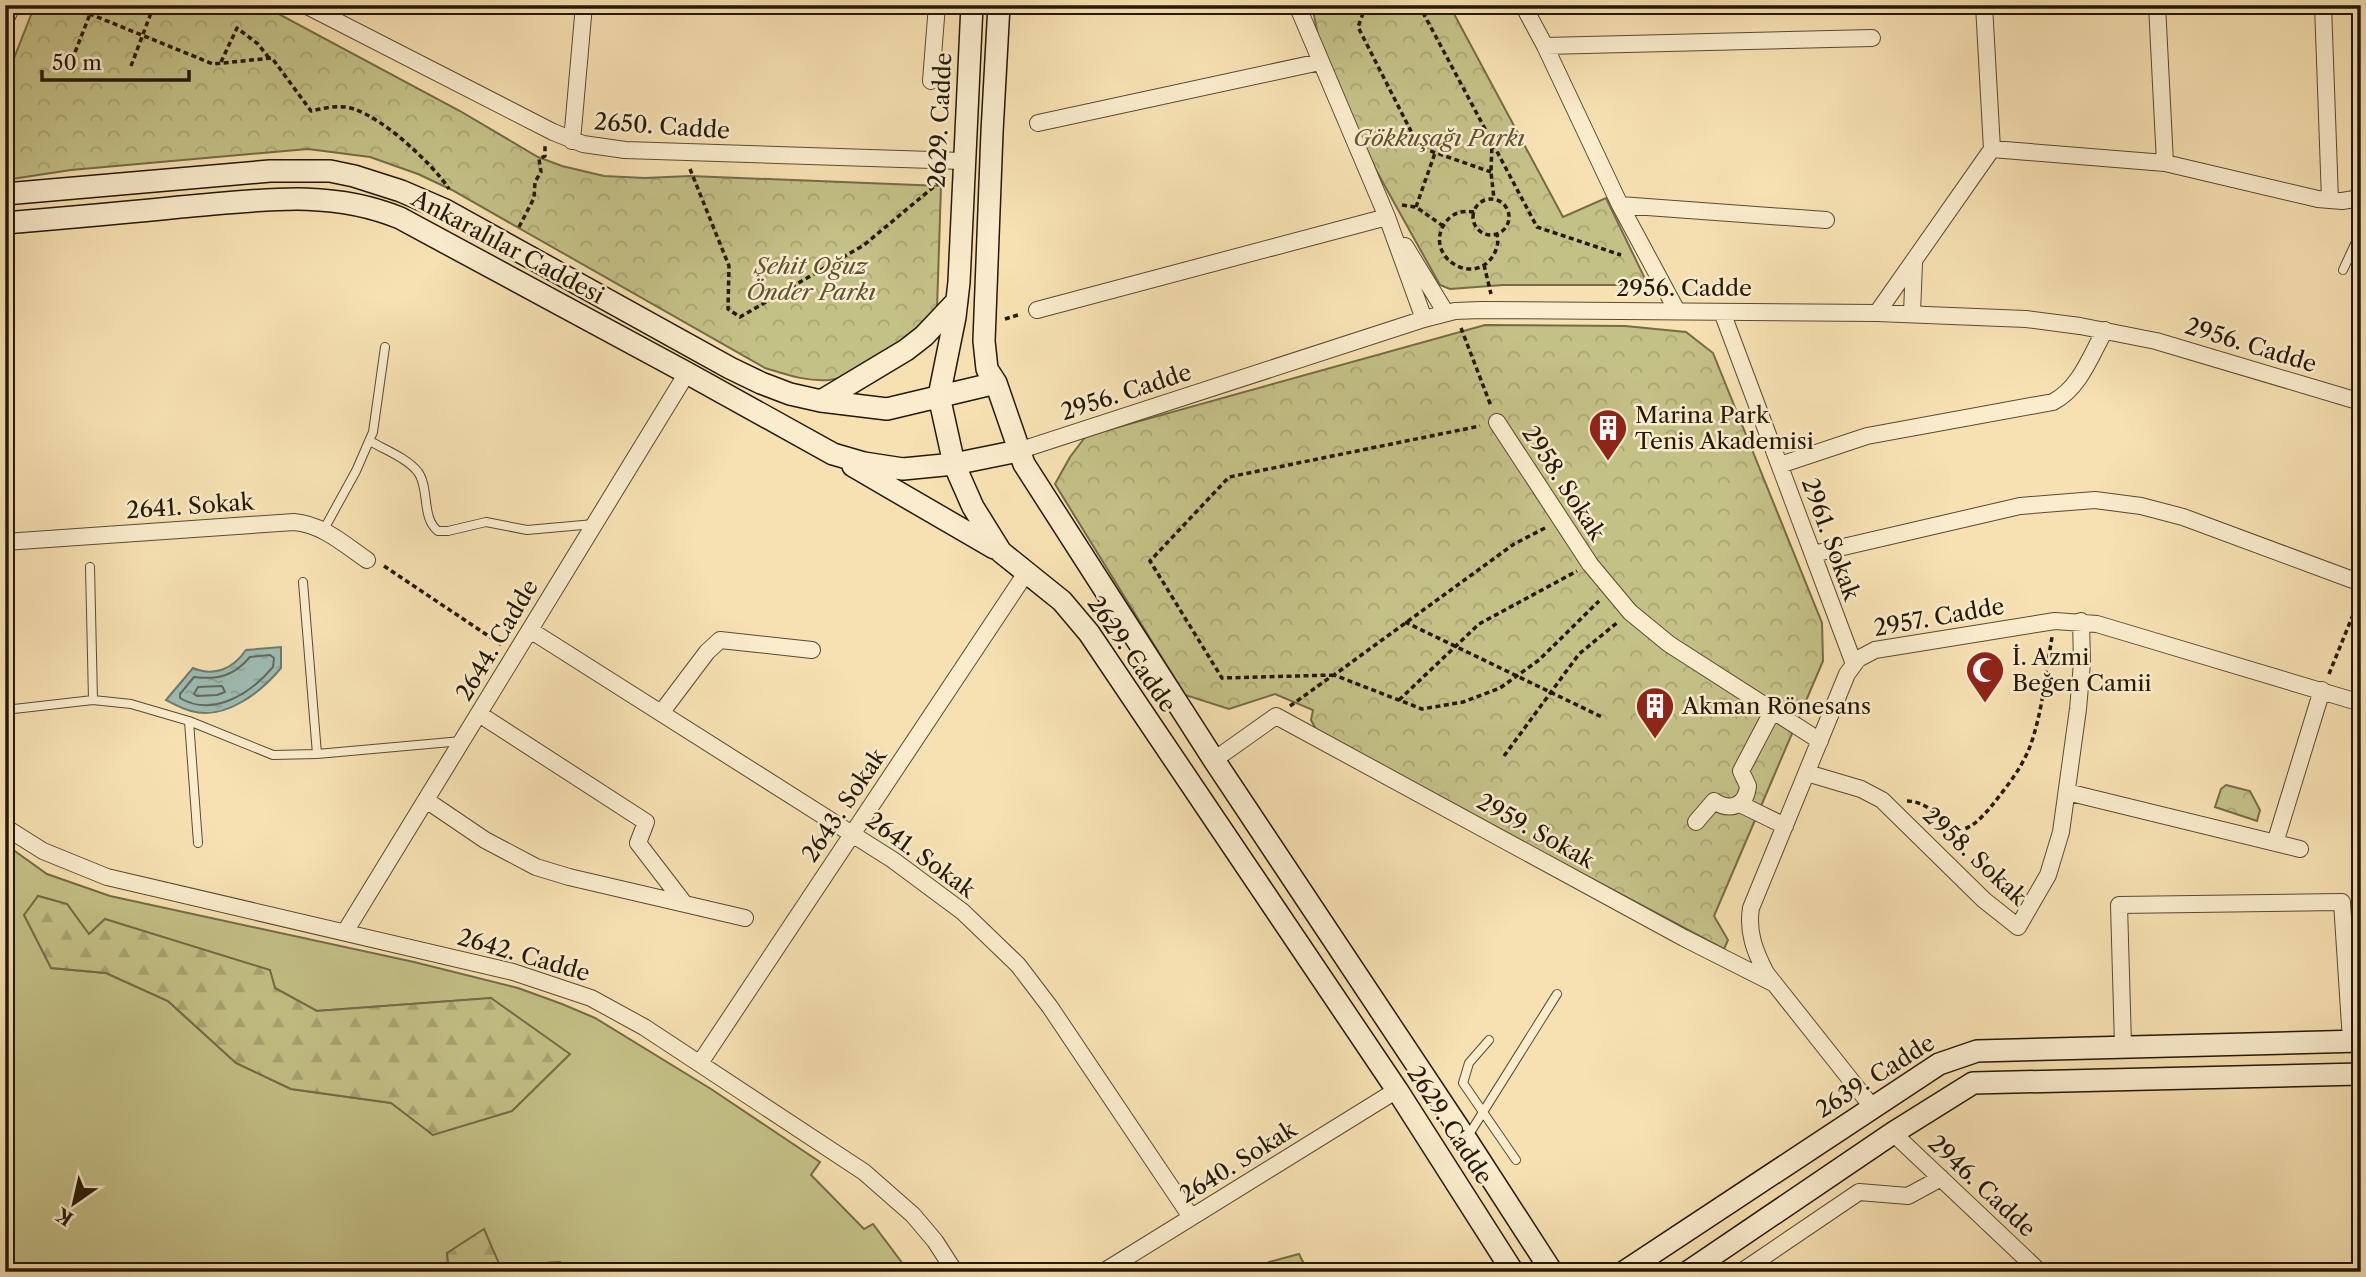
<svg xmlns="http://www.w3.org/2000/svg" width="2366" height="1277" viewBox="0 0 2366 1277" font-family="'Libre Caslon Text',serif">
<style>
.grass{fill:#c4c187;stroke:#746c46;stroke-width:2;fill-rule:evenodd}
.forest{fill:url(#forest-firs);stroke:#746c46;stroke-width:2}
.park{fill:url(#park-crowns);stroke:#746c46;stroke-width:2}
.water{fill:url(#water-ripples);stroke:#6e7a6e;stroke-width:2}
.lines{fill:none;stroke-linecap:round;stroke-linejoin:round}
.shore{stroke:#626a5c;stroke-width:2}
.lane-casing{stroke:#5a4a30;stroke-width:10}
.street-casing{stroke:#5a4a30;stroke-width:18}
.secondary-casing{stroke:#251804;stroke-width:24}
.path{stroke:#251804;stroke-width:3.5;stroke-dasharray:5 3.5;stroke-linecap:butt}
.lane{stroke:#faeccd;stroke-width:8}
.street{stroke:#faeccd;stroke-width:16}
.secondary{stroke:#faeccd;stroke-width:21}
.labels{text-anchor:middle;stroke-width:5;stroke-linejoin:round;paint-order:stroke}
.street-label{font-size:23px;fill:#251804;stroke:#faeccd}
.park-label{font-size:23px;font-style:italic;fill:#5d5332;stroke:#faeccd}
.poi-label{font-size:23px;fill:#251804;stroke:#faeccd;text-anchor:start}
</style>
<defs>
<pattern id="forest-firs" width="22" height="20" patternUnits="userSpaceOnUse" patternTransform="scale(1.75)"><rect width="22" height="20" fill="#c4c187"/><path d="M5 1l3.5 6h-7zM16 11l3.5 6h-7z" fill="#a8a573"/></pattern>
<pattern id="park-crowns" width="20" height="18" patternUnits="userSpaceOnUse" patternTransform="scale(1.75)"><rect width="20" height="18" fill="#c4c187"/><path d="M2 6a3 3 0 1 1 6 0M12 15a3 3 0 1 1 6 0" fill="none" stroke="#a8a573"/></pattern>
<pattern id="water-ripples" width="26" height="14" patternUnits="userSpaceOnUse" patternTransform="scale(1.75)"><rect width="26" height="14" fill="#9fbcb4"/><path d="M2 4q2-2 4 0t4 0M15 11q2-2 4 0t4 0" fill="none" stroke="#89a199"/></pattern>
</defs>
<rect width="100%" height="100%" fill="#f7e1b2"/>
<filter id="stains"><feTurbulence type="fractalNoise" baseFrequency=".00286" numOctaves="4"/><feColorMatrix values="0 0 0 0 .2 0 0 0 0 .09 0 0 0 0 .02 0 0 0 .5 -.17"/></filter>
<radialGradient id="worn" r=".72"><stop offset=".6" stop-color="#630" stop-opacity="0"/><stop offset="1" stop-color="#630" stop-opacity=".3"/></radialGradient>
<path class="grass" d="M5 844 47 874 110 896 414 962 518 988 562 1004 595 1018 711 1089 820 1162 811 1175 864 1229 873 1224 909 1272H559V1262L500 1266 447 1253 449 1272H5ZM38 896 67 904 89 935 105 920 269 970 275 988 316 1011 491 998 433 1135 392 1103 291 1089 236 1063 168 1001 106 973 51 968Z"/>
<path class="forest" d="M38 896 67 904 89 934 105 919 270 970 275 988 317 1011 491 998 570 1054 512 1111 433 1135 391 1103 291 1089 236 1063 168 1001 106 973 51 968 24 915Z
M484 1229 500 1266 560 1262 559 1272H449L447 1253Z"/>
<path class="park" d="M35 5H262L460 111 538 157 562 166 604 176 645 178 690 176 941 186 937 309C910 334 867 375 829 380 807 382 785 374 765 368L452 190 418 174 370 157 308 149 71 170 5 180V81Z
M1312 5H1466L1453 12 1563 217 1606 198 1648 285H1503L1450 289 1440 285 1376 170 1320 46Z
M1485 325 1625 326 1686 332 1713 353 1822 623 1823 661 1714 916 1728 940 1724 949 1318 733 1311 720 1313 710 1275 694 1229 709 1185 695 1055 484 1070 457 1086 436Z
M2226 785 2250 791 2260 810 2257 821 2215 807 2221 789Z
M1299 1254 1308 1272H1274L1269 1262Z"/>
<path class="water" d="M281 647V668C261 692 225 721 191 711 183 709 174 704 166 700L193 668C214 677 233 669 246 650Z"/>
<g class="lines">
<path class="shore" d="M270 655 274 658 273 667C251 693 213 718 180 698V694L194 677C218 680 234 676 250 657Z
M222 686 225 692 217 695 197 696 194 694 198 687Z"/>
<g class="lane-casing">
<path id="lane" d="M2343 270 2361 231
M370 441C385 450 407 458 418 472 430 489 421 518 438 531H448L486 522 527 530 594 524
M323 531 356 471 373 432 385 347
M90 567 93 700
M303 582 317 754
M5 710 93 700 131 704 189 721 273 755 317 754 462 741
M189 721 198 843
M1489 1040 1469 1063 1463 1083 1516 1160
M1468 1136 1557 994"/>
</g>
<g class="street-casing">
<path id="street" d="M305 5 553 132 583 144 625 150 963 161
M1297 5 1387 217 1424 319
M1523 5 1545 46 1620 205 1677 311
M2157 5 2165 163
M2323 5 2330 200
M5 20 13 5
M1545 46 1872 38
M931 81 937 5
M1038 123 1320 62
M572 141 584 5
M1992 149 2165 163 2318 199 2342 201 2361 198
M1620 205 1826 220
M1405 246 1446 313
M1037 310 1387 217
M1722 312 1854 664
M1877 313 1992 149 1984 5
M1912 313 1914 263
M1497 422 1590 564 1630 612 1669 644 1820 741
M1018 451 1424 319 1455 311 1481 310 1877 313 2026 319 2080 326 2156 341 2361 402
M1780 465 1867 436 2053 402C2080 388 2091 355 2105 330
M5 542 294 522C322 524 345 545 367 560
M1813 554 2020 506 2095 500 2141 506 2183 517 2361 583
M530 630 893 860 963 912 1018 965 1050 1007 1191 1217
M661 713 707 652 720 640 812 650
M479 714 646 822 638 843 684 903
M1214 760 1276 716 1684 938 1773 983
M1807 773 1861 789 1882 800 1984 900 2018 927 2048 875 2061 832 2078 709 2082 663 2081 621
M2067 792 2300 849
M426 800 485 840 536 867 569 877 745 918
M1740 804 1785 826
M1696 822 1714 801C1730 812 1746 806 1748 786L1741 771 1773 710
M5 827 43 851 107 877 513 972 591 998 644 1027 864 1172 913 1215 935 1241 955 1272
M2275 843 2322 690
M345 932 687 373
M2123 1045 2119 905 2342 902 2351 1041
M700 1063 1026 573
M1873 1108 1766 973C1755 952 1747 932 1751 908L1847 674 1858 659 1875 650 2055 621 2097 624 2361 703
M1893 1133 2040 1272
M1103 1272 1397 1090
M1741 1272 1859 1192 1908 1196 1941 1178"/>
</g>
<g class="secondary-casing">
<path id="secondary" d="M972 5 959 282 955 317 939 396 954 464 973 507 1001 552 1062 601 1089 633 1397 1090 1513 1272
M999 5 992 132 984 341 987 369 996 383 1024 464 1214 760 1466 1139 1552 1272
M5 194 270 171H330L354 176 401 191 445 210 730 368 761 383 790 394 821 401 887 409 996 383
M5 223C64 218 122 213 180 207 256 201 327 188 400 218L687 373 833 454 864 463 903 469 954 464 1018 451
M821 401 906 350 924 336 957 301
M853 466 994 548
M1624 1272 1939 1064 1977 1051 2361 1041
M1688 1272 1893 1133 1973 1083 2361 1074"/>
</g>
<path class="path" d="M87 5 90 14 213 64 272 58 311 111C325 108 339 104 354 109 384 119 432 163 449 189
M1366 5 1358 27 1419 147 1491 172
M1419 5 1492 142 1491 172 1494 199
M72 60 90 14
M221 62 237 28 258 44 269 58
M131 66 154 5
M1493 144 1537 227 1621 255
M690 169 729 266 728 309 740 317 864 245 943 179
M1473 217a18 18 0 1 1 36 0a18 18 0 1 1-36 0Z
M1402 205 1416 207 1443 226
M1416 207 1435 153
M1474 212C1462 210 1452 213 1445 223 1423 255 1472 288 1493 256 1497 249 1499 242 1497 235
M519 227 534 198 535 182 541 172 539 159 545 156V146
M1484 265 1491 294
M1005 319 1021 314
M1461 328 1491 406
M1545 528 1514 544 1334 675 1422 709 1463 702 1500 688 1539 660 1599 601
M384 566 502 645
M1405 622 1604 718
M2329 674 2359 600
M1334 675 1222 678 1150 561 1229 477 1480 426
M1399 700 1479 624 1577 571
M1290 706 1332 676
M1504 756 1579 654 1618 622
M1907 801C1926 801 1941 818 1955 830 1970 831 1980 819 1990 808 2004 790 2020 771 2029 749 2042 716 2046 672 2052 637"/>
<use href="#lane" class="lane"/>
<use href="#street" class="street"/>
<use href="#secondary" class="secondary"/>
</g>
<defs>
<g id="building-pin" transform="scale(2.0125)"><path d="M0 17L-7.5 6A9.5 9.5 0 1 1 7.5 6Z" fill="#8f2418" stroke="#faeccd"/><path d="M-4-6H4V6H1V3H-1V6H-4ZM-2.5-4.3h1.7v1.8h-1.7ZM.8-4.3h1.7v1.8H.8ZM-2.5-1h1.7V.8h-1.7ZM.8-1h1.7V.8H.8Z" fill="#fff"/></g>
<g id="mosque-pin" transform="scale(2.0125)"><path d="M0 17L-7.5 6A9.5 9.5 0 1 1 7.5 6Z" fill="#8f2418" stroke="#faeccd"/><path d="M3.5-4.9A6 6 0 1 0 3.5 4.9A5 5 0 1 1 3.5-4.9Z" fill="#fff"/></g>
</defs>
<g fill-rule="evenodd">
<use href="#building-pin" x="1608" y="428"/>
<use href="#mosque-pin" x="1985" y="670"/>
<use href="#building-pin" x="1655" y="706"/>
</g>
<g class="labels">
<g class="street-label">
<text transform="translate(940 120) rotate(-87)" y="8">2629. Cadde</text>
<text transform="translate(662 126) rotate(4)" y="8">2650. Cadde</text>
<text transform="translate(508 247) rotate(28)" y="8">Ankaralılar Caddesi</text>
<text x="1684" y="296">2956. Cadde</text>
<text transform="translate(2251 345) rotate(17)" y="8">2956. Cadde</text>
<text transform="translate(1126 392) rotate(-18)" y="8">2956. Cadde</text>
<text transform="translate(1564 483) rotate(57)" y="8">2958. Sokak</text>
<text transform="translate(190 506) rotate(-4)" y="8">2641. Sokak</text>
<text transform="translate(1831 539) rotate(70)" y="8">2961. Sokak</text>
<text transform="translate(1939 617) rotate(-10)" y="8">2957. Cadde</text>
<text transform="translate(497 640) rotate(-59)" y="8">2644. Cadde</text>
<text transform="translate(1132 654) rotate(55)" y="8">2629. Cadde</text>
<text transform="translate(844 805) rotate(-56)" y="8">2643. Sokak</text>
<text transform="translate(1536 831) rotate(29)" y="8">2959. Sokak</text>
<text transform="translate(921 855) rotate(36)" y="8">2641. Sokak</text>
<text transform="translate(1975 856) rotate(43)" y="8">2958. Sokak</text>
<text transform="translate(524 955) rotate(16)" y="8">2642. Cadde</text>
<text transform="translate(1875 1076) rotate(-32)" y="8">2639. Cadde</text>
<text transform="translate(1450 1125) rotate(57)" y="8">2629. Cadde</text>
<text transform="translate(1238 1162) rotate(-32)" y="8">2640. Sokak</text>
<text transform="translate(1982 1186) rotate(43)" y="8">2946. Cadde</text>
</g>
<g class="park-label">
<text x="1439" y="146">Gökkuşağı Parkı</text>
<text x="811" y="274">Şehit Oğuz<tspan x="811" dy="26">Önder Parkı</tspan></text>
</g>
<g class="poi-label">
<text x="1635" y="423">Marina Park<tspan x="1635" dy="26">Tenis Akademisi</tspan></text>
<text x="2012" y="665">İ. Azmi<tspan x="2012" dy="26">Beğen Camii</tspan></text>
<text x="1682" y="714">Akman Rönesans</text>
</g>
</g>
<rect width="2366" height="1277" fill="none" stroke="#f7e1b2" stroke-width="28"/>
<rect x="7" y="7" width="2352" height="1263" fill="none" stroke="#251804" stroke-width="3.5"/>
<rect x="14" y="14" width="2338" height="1249" fill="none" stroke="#251804" stroke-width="2"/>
<g transform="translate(74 1203) rotate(214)" stroke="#faeccd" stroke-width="5" paint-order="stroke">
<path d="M0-5L12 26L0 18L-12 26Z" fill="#251804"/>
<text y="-10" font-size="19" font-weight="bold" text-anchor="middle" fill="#251804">K</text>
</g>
<path d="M42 70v10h147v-10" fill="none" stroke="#251804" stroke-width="3.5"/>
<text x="52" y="70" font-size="21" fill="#251804" stroke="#faeccd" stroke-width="5" paint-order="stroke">50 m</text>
<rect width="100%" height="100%" filter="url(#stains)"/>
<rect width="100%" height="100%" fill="url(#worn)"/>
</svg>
